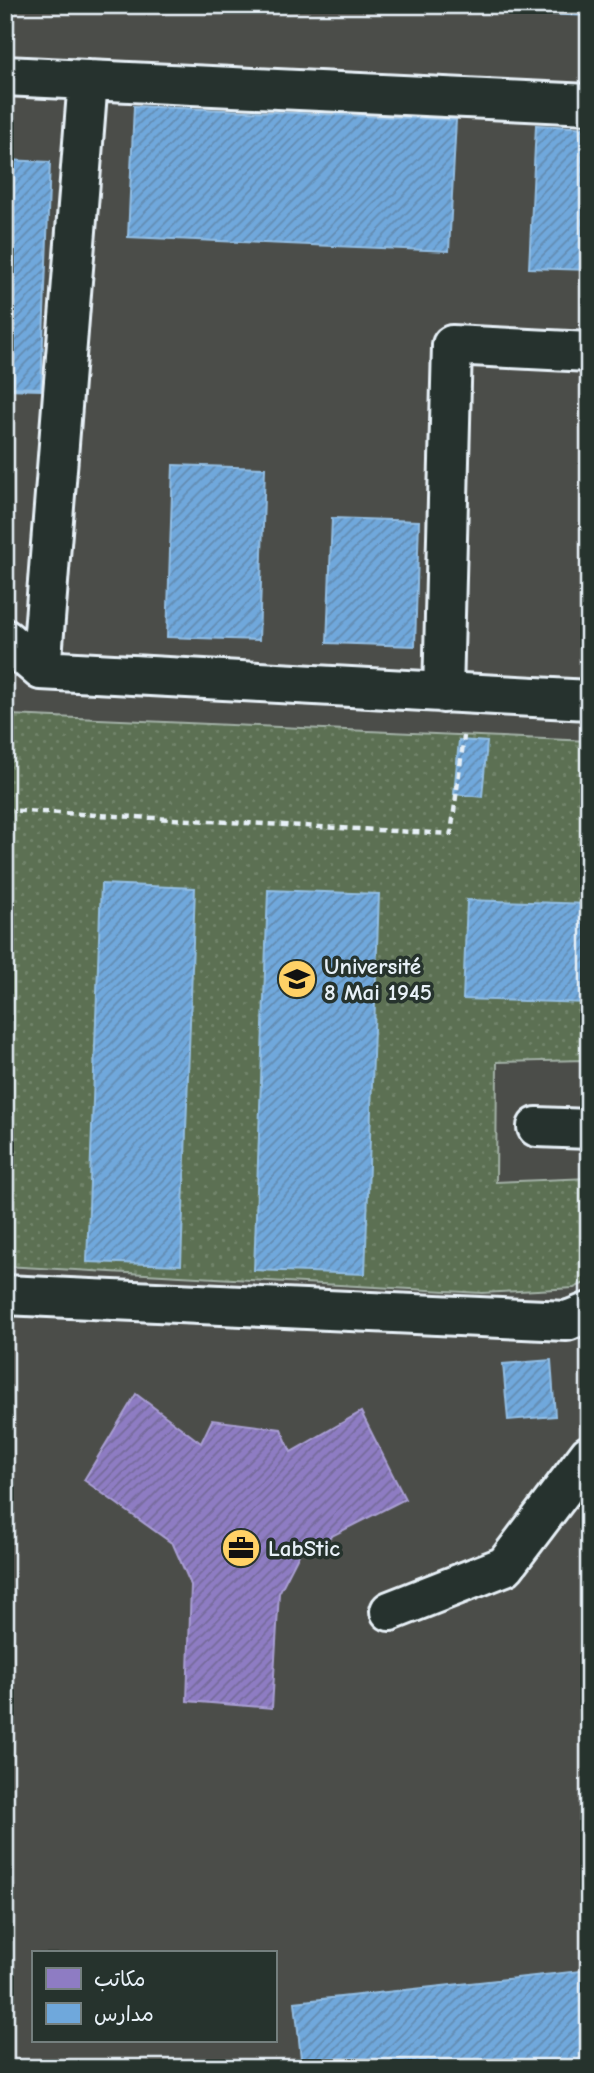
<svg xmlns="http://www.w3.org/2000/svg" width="594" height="2073" viewBox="0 0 594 2073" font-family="'Comic Neue','Playpen Sans Arabic',sans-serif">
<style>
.built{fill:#4c4e48;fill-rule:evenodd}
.grass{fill:url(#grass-dots);stroke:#a2b0a6;stroke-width:2}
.offices{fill:url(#offices-hatch);stroke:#a99fd3;stroke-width:2}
.schools{fill:url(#schools-hatch);stroke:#93bee4;stroke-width:2}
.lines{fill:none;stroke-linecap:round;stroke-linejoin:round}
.minor-casing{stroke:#e8f1f8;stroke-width:44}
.path{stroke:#e8f1f8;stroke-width:4.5;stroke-dasharray:7 5;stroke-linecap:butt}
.minor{stroke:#26332d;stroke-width:38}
.labels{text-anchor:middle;stroke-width:7;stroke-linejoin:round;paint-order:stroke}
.poi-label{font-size:23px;font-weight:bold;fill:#e8f1f8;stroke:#26332d;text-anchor:start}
</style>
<defs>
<pattern id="grass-dots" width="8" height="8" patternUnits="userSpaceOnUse" patternTransform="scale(1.75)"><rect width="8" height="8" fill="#5b7053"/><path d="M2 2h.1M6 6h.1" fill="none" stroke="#73856c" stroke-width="1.8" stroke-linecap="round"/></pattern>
<pattern id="offices-hatch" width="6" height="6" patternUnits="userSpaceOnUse" patternTransform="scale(1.75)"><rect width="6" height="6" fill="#8e7cc3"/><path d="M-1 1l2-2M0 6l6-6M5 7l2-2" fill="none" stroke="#756a99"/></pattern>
<pattern id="schools-hatch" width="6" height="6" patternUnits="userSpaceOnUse" patternTransform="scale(1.75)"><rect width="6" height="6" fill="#6fa8dc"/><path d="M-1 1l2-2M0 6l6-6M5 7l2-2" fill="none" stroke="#638bb0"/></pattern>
</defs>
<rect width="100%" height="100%" fill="#3c433d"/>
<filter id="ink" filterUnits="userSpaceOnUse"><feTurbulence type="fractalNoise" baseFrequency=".0143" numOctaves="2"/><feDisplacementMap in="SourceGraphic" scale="14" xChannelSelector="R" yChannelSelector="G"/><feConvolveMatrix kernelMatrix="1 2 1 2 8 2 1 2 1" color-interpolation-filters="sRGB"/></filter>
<g filter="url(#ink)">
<path class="built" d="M5 5H589V2068H5ZM33 1952H275V2040H33Z"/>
<path class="grass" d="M5 710 11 715 589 741V1107L585 1060 497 1062 496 1182 589 1178V1281L574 1288 482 1293 5 1266Z"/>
<path class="offices" d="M136 1394 201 1443 212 1420 281 1429 291 1452 361 1412 405 1499 300 1552 279 1593 272 1708 187 1701 191 1585 173 1544 84 1480Z"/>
<path class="schools" d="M352 5H525L524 13Z
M525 5H589V16L524 13Z
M134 106 456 120 449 251 128 237Z
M536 125 589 128V270L529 268Z
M5 160 50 162 41 388 5 387Z
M5 160 50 162 41 390 5 389Z
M173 465 265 468 259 640 167 637Z
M332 518 419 521 415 646 327 643Z
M459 740 487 742 482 797 454 794Z
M101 884 195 888 181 1265 87 1262Z
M268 890 379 894 365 1274 254 1270Z
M467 900 589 904V1003L463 999Z
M551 1360 555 1416 508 1420 503 1364Z
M589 1970V2068H302L295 2002Z"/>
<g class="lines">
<g class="minor-casing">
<path id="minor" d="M5 76 589 104
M5 639 41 670 589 700
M41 670 88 80
M443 693 452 345 589 352
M537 1127 589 1129
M5 1295 567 1321 589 1312
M390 1611 505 1566 589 1455"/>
</g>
<path class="path" d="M5 810 451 834 464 736"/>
<use href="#minor" class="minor"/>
</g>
</g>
<defs>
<g id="university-disc" transform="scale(2.0125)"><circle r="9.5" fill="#ffd166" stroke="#26332d"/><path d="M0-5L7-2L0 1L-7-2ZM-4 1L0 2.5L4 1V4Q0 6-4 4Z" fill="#111"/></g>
<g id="office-disc" transform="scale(2.0125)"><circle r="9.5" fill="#ffd166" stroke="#26332d"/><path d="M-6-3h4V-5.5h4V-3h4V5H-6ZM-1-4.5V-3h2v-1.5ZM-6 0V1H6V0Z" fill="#111"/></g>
</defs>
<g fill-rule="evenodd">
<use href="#university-disc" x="297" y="979"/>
<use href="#office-disc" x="241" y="1548"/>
</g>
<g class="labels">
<g class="poi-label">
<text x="324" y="974">Université<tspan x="324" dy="26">8 Mai 1945</tspan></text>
<text x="268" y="1556">LabStic</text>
</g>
</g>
<rect width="594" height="2073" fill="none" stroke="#26332d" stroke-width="28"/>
<rect x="14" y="14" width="566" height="2045" fill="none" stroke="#e8f1f8" stroke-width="2.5" filter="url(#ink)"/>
<rect x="32" y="1951" width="245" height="91" fill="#26332d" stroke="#747f7e" stroke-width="2"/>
<rect x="46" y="1968" width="35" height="21" fill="#8e7cc3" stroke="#747f7e" stroke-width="2"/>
<text x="94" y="1986" font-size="21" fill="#e8f1f8">مكاتب</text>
<rect x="46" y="2003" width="35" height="21" fill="#6fa8dc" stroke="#747f7e" stroke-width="2"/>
<text x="94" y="2021" font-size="21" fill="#e8f1f8">مدارس</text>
</svg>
